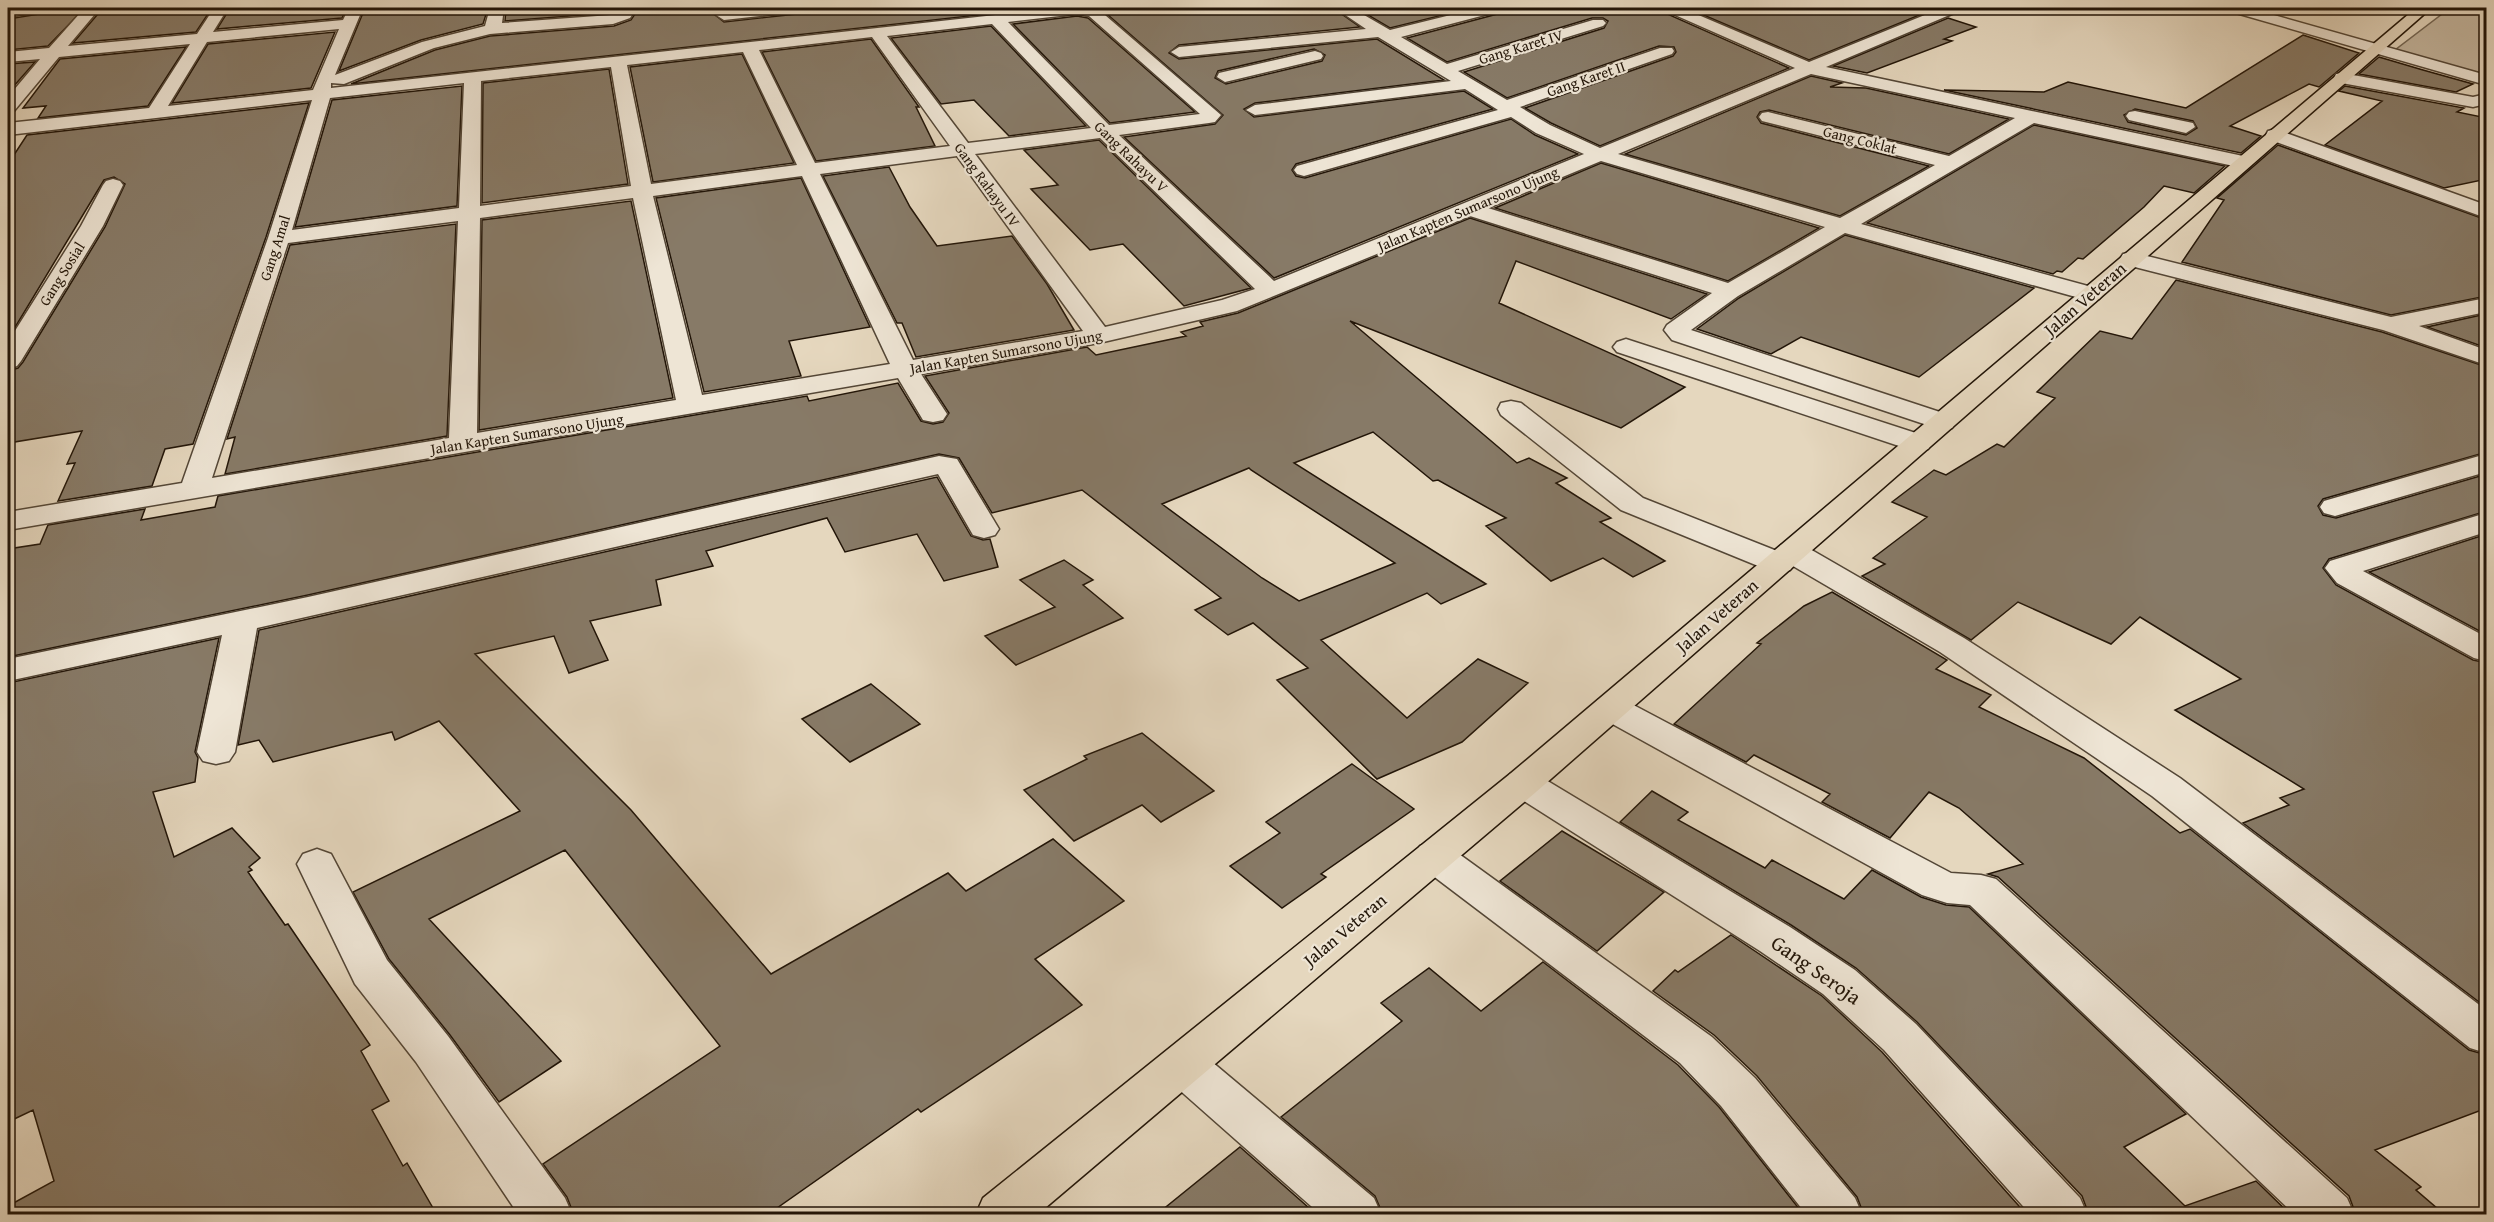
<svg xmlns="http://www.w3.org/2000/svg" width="2494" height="1222" viewBox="0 0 2494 1222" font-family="'Gentium Book Plus',serif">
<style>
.green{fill:#c4b69f;stroke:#736654;stroke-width:1.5}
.building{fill:#877a67;stroke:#221508;stroke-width:1.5;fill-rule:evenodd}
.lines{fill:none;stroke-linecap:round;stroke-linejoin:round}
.minor-casing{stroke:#534636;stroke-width:3}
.major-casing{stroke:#221508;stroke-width:3}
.minor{fill:#eee5d5;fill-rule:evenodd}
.major{fill:#e5d7be;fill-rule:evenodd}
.labels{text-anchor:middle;stroke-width:4.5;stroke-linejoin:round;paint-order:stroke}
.far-street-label{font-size:15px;fill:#221508;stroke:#eee5d5}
.street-label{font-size:18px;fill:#221508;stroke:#eee5d5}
.near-street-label{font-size:21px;fill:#221508;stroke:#eee5d5}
</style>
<rect width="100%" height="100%" fill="#e5d7be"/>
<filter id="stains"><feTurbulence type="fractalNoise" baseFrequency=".00333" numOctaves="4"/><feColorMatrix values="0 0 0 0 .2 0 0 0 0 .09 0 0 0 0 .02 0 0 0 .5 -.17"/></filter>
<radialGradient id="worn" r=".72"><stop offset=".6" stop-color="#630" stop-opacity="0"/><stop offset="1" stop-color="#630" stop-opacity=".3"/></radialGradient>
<path class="green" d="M2450 8H2486V76L2395 50Z"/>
<path class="building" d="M48 8H85L48 46 8 50V19L39 14Z
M89 8H212L196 32 73 43 97 15Z
M230 8H347L342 18 217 29Z
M365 8H488L483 24 421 40 339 71Z
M506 8H619L610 13 505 21Z
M639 8H728L714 14 724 22 797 14 806 8H1043L351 84 435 50 490 36 614 26 631 20Z
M1100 8H1333L1360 27 1179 45 1169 53 1179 59 1377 39 1444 80 1255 103 1244 109 1254 117 1464 91 1493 109 1296 164 1292 170 1296 176 1305 178 1511 119 1535 135 1578 154 1274 278 1124 137 1215 124 1223 115ZM1314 49 1325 55 1322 61 1226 84 1215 78 1218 71Z
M1356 8H1472L1390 28Z
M1504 8H1662L1665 13 1789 68 1600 146 1551 123 1525 108 1673 56 1676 52 1674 47 1659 46 1507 98 1464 72 1604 28 1608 21 1603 18H1592L1447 62 1407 38 1501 13Z
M1687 8H1915L1927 12 1809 60Z
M1077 16 1088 18 1195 112 1110 123 1013 24Z
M1948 18 1976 27 1944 39 1952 41 1867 73 1833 66Z
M991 26 1086 126 1009 136 974 100 941 104 891 38Z
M335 32 311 88 172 103 208 44Z
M2303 35 2359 53 2319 87 2309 84 2230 126 2261 136 2241 153 1944 90 2044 92 2068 82 2186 108ZM2135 109 2193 121 2197 128 2186 135 2128 122 2124 115Z
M871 39 919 107H916L935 146 816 161 762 52Z
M186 47 148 106 38 118 46 106 23 108 60 59Z
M742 54 794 163 653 182 630 67Z
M2379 57 2423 70 2473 84 2456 92 2359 74Z
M35 62 13 87 8 88V64Z
M609 69 628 184 482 203 483 83Z
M1811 76 1842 83 1830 87 1866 88 2009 119 1949 154 1769 110 1760 112 1757 117 1761 123 1929 166 1840 216 1625 154Z
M462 86 457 206 295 227 332 100Z
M2345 86 2464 108 2457 112 2487 118V179L2444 188 2325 145 2382 101 2339 91Z
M309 103 266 237 193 444 165 449 152 486 58 501 75 463 67 464 82 431 8 443V371L18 368 23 362 105 227 125 184 114 177 104 180 8 339V164L27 135Z
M2034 125 2225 166 2194 193 2164 186 2144 207 2083 259 2078 258 2062 272 2057 271 2053 274 1867 223Z
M1099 140 1251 288 1184 306 1123 244 1090 250 1031 189 1058 185 1024 150Z
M2278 145 2487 220V296L2391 315 2182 262 2224 200 2217 198Z
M1601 163 1819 228 1728 281 1495 208Z
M889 167 910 207 937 246 1012 236 1047 284 1074 330 916 357 902 323H897L823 176Z
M801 178 870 327 789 341 801 376 704 392 656 198Z
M631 201 673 398 479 430 482 220Z
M1470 218 1707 294 1671 319 1516 261 1499 303 1685 387 1621 428 1350 321 1517 463 1529 458 1567 478 1556 483 1611 518 1600 522 1665 561 1633 577 1603 558 1551 581 1486 526 1506 518 1438 480 1433 481 1373 432 1294 463 1486 584 1441 604 1427 593 1321 640 1407 718 1478 659 1528 683 1462 742 1377 779 1277 680 1308 668 1253 623 1228 635 1195 610 1221 598 1082 490 992 513 959 458 939 454 308 595 8 657V549L40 544 48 525 145 509 141 520 215 507 218 496 807 396 809 401 898 383 921 421 933 424 943 422 949 413 925 376 1087 347 1096 355 1186 336 1181 332 1203 326 1200 322 1238 313ZM1249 468 1251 470 1395 563 1299 601 1262 578 1162 504Z
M456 224 447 436 225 474 235 437 227 439 290 245Z
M1845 235 2034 288 1919 377 1801 337 1771 354 1697 329 1739 298Z
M2176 280 2382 332 2487 367V452L2323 499 2318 506 2323 515 2336 518 2487 474V511L2329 559 2323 568 2336 585 2473 660 2487 663V1008L2243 823 2289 805 2280 798 2304 789 2175 710 2241 679 2140 617 2111 644 2018 602 1971 640 1862 576 1885 564 1873 558 1927 517 1892 502 1934 470 1946 475 1997 444 2004 447 2055 398 2037 392 2100 331 2132 339Z
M2486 314 2487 348 2427 327Z
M937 477 971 536 983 540 990 539 998 567 944 581 917 534 845 552 827 518 706 551 713 566 656 580 661 605 590 621 608 660 569 673 554 636 475 654 631 810 771 974 948 873 966 891 1053 839 1124 901 1035 959 1082 1005 921 1112 918 1109 767 1215H574L567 1197 543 1164 720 1046 565 850 429 919 561 1061 499 1102 450 1035 389 959 353 892 520 811 439 721 395 740 392 732 273 762 259 740 238 745 259 630Z
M2487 534V635L2369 572Z
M1064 560 1093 580 1083 585 1123 618 1016 665 985 636 1055 607 1020 580Z
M1832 592 1947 660 1936 669 1991 695 1979 707 2084 758 2180 833 2190 829 2469 1050 2487 1055V1108L2375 1150 2421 1187 2416 1190 2445 1215H2356L2349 1196 1998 877 1988 874 2023 864 1959 808 1929 792 1890 838 1822 802 1830 794 1754 755 1746 762 1674 724 1761 644 1757 643 1804 606Z
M219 638 195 752 198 758 195 782 153 792 174 857 232 828 260 858 249 867 252 870 248 872 285 925 288 924 370 1045 361 1051 389 1101 372 1110 403 1166 407 1163 437 1215H8V1206L54 1181 33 1110 8 1122V683Z
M871 684 920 724 850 762 802 719Z
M1142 733 1214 791 1161 822 1142 805 1074 841 1024 790 1087 759 1084 756Z
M1352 764 1414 809 1321 874 1326 877 1282 908 1230 866 1280 833 1266 822Z
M1652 791 1688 812 1678 820 1765 868 1772 860 1844 899 1872 870 1921 897 1946 905 1969 907 2186 1114 2124 1147 2185 1206 2256 1181 2291 1215H2089L2082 1196 1917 1022 1856 968 1791 925 1620 822Z
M1562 831 1664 892 1597 951 1500 881Z
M1731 935 1822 996 1882 1052 2027 1215H1864L1857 1197 1757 1076 1714 1035 1653 991 1675 970 1678 972Z
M1543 962 1678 1065 1719 1107 1804 1215H1383L1375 1196 1281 1117 1402 1021 1381 1003 1429 968 1481 1011Z
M1240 1147 1317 1215H1156Z"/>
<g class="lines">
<g class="minor-casing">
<path id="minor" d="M14 8H46L39 12 8 17V9Z
M214 8H228L213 32 343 20 349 8H363L335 75 422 42 485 26 490 8H504L502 23 611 15 623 8H637L630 18 613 24 490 34 434 48 344 84 331 83V88L1059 8 1098 9 1221 115 1215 122 1209 123 1119 135 1274 281 1584 154 1536 133 1511 117 1304 176 1297 174 1294 170 1297 166 1498 110 1465 89 1255 115 1246 110 1255 105 1451 81 1378 37 1179 57 1171 52 1179 47 1366 29 1335 8H1352L1390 30 1479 8H1502L1500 11 1401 37 1447 64 1593 20H1603L1606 23 1603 26 1458 71 1507 100 1660 48H1672L1674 51 1672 54 1520 107 1550 125 1600 148 1795 68 1666 11 1664 8H1682L1809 62 1942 8H1961L1959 11 1826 67 2243 156 2253 162 2243 168 2034 123 1861 224 2099 289 2103 294 2099 299H2083L1845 233 1738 296 1691 330 1952 416 1956 422 1952 428 1942 430 1672 340 1664 330 1667 325 1712 293 1470 216 1237 311 1099 343 921 374 947 414 943 420 933 422 923 420 898 378 8 530V512L182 483 268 238 312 100 8 135V123L149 108 190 44 59 57 14 111 8 112V97L40 59 8 62V52L49 48 82 11 87 9 95 14 68 46 197 34ZM1077 14 1089 16 1200 114 1109 125 1008 22ZM992 24 1091 128 968 143 887 36ZM339 29 313 90 168 106 207 42ZM872 37 950 146 815 163 759 50ZM743 52 797 165 651 184 627 65ZM611 67 631 186 480 206 481 81ZM1811 74 2015 118 1949 156 1768 112 1762 113 1759 117 1762 121 1935 165 1840 218 1618 154ZM464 83 459 208 292 230 330 98ZM1100 138 1255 289 1222 300 1105 327 975 154ZM957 156 1083 331 913 360 820 174ZM1601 161 1825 227 1728 283 1488 208ZM802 176 890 364 702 395 653 196ZM633 198 676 400 477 433 480 218ZM458 221 449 438 212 478 288 243Z
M755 8H804L797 12 724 20 716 15 724 10Z
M2227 8H2249L2486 75V85L2229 11Z
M1315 51 1321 53 1323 56 1321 59 1225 82 1217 77 1219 73Z
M2342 73 2473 97 2486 94V104L2473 107 2336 82 2334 78 2336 74Z
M2135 111 2193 123 2195 127 2186 133 2129 120 2126 116 2129 112Z
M2275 129 2486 205V218L2268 139 2266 135 2268 131Z
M113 179 120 181 123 185 103 226 21 361 17 366 8 369V342L81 226 103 185 106 181Z
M2131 252 2391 317 2486 298V312L2419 326 2486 350V365L2383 330 2123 264 2120 259 2123 254Z
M1626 339 1928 437 1932 443 1928 449 1918 451 1908 449 1617 352 1613 347 1617 342Z
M1511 401 1521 403 1643 498 1777 551 1781 545 1792 543 1803 545 1964 638 2180 778 2486 1010V1053L2470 1048 2152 796 1940 652 1793 566 1790 570 1779 572 1768 570 1621 510 1501 415 1498 409 1501 403Z
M2486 454V472L2335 516 2324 513 2320 507 2324 501Z
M939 456 957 459 999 529 995 535 984 538 973 535 938 474 257 628 235 752 229 761 216 764 203 761 197 752 222 635 8 681V659L308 597Z
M2486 513V532L2363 571 2486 637V661L2474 658 2337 583 2325 568 2330 561Z
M1611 697 1624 700 1951 873 1981 875 1996 879 2347 1198 2354 1214H2294L1970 905 1947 903 1922 895 1598 716 1593 708 1598 700Z
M1523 770 1536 774 1790 927 1855 970 1916 1024 2080 1198 2087 1214H2030L1884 1050 1823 994 1760 951 1510 792 1504 783 1510 774Z
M1434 841 1448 846 1712 1037 1755 1078 1855 1198 1862 1214H1806L1721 1106 1680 1063 1420 866 1414 856 1420 846Z
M317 849 331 854 387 960 448 1036 565 1198 572 1214H518L416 1062 355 984 297 864 303 854Z
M1183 1046 1199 1051 1374 1198 1381 1214H1320L1167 1079 1160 1065 1167 1051Z"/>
</g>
<g class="major-casing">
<path id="major" d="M2416 8H2431L1536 792 1038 1214H976L983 1198 1510 774Z"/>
</g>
<use href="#minor" class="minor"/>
<use href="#major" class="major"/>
</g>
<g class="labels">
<g class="far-street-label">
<text transform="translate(1521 47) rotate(-17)" y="5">Gang Karet IV</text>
<text transform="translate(1586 79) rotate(-19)" y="5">Gang Karet II</text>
<text transform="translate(1860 140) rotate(14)" y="5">Gang Coklat</text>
<text transform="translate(1131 157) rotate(44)" y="5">Gang Rahayu V</text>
<text transform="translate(987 185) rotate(54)" y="5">Gang Rahayu IV</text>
<text transform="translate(1468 209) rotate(-23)" y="5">Jalan Kapten Sumarsono Ujung</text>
<text transform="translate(275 248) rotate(-72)" y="5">Gang Amal</text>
<text transform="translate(62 274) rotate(-58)" y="5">Gang Sosial</text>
<text transform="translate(1006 352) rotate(-10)" y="5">Jalan Kapten Sumarsono Ujung</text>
<text transform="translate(527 434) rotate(-9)" y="5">Jalan Kapten Sumarsono Ujung</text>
</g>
<g class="street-label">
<text transform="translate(2085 299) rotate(-41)" y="6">Jalan Veteran</text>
<text transform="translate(1717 616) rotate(-41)" y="6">Jalan Veteran</text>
<text transform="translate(1345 930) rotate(-40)" y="6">Jalan Veteran</text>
</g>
<g class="near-street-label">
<text transform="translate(1816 970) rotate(35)" y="7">Gang Seroja</text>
</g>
</g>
<rect width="2494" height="1222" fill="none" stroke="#e5d7be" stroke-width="30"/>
<rect x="9" y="9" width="2476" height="1204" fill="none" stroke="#221508" stroke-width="3"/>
<rect x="15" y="15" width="2464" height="1192" fill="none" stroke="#221508" stroke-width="1.5"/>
<rect width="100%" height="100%" filter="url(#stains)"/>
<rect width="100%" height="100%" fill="url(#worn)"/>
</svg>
